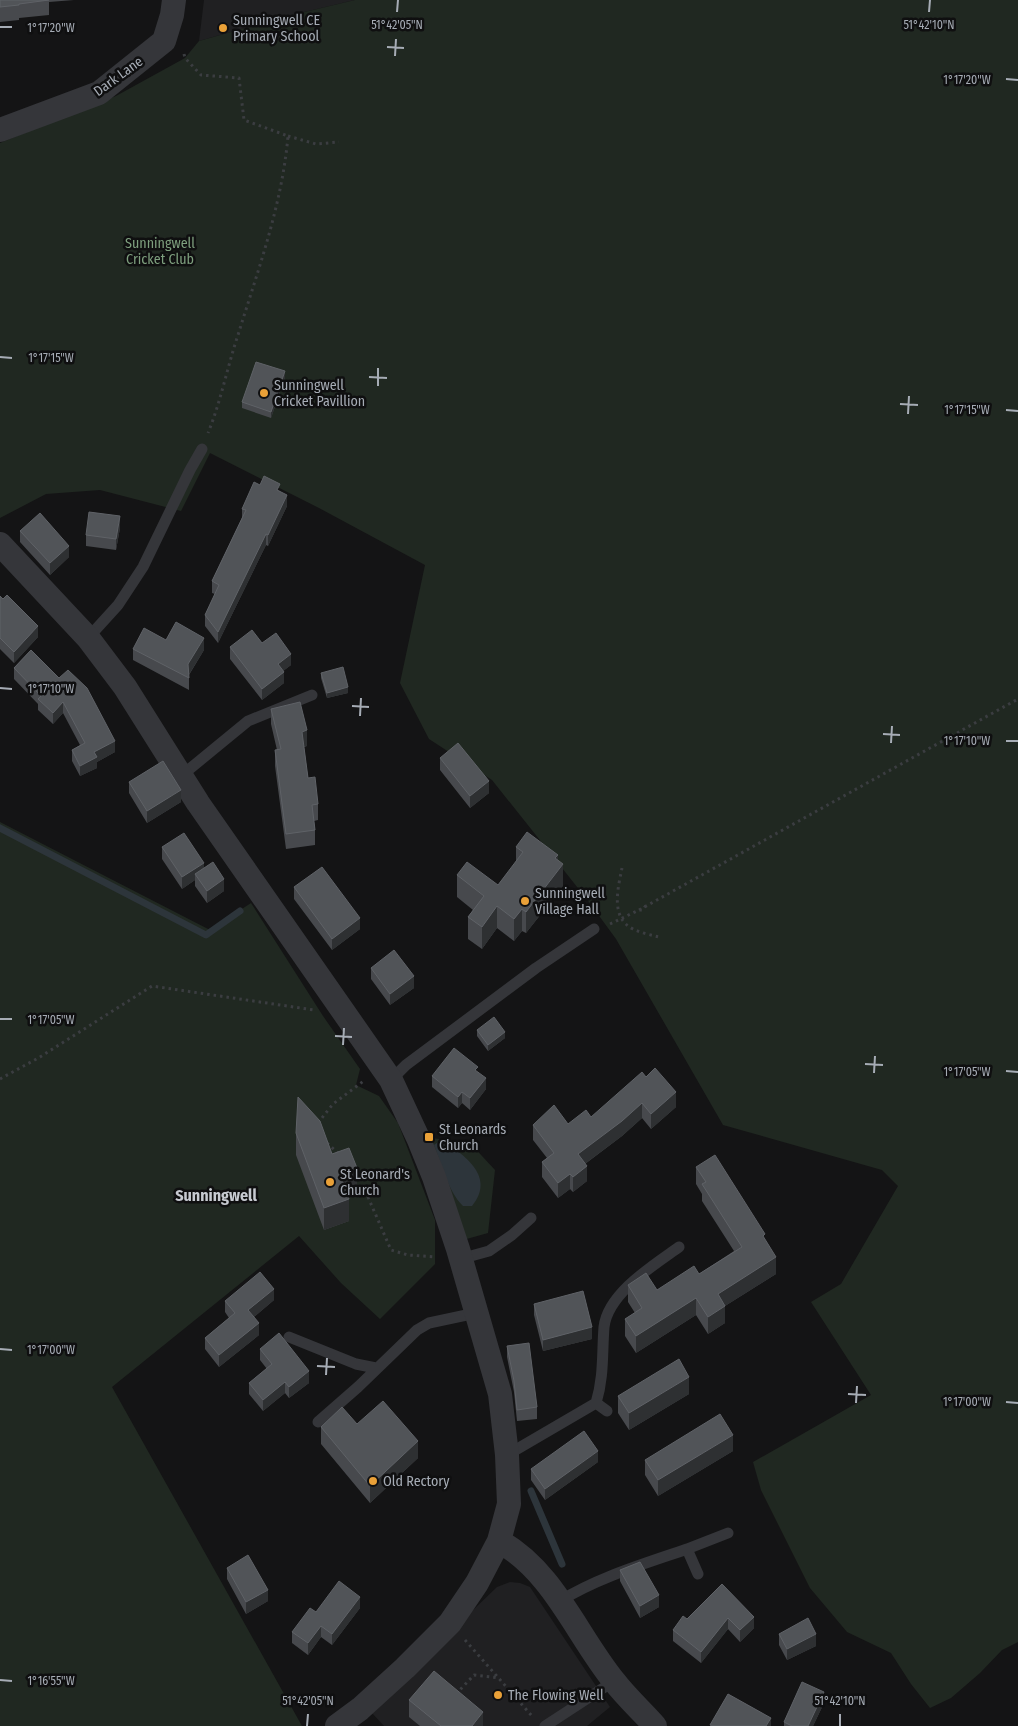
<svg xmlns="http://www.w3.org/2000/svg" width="1018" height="1726" viewBox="0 0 1018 1726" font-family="'Fira Sans Condensed',sans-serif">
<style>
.built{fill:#202022}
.green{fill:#202821}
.water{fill:#2d353b}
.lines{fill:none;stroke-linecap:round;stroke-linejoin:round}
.stream{stroke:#2d353b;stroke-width:7}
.path{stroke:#3b3d41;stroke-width:3;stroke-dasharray:2.5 4;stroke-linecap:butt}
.service{stroke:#35363a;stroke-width:11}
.minor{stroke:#35363a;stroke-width:24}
.wall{fill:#47494d}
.shaded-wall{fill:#2e3032}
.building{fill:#515458;stroke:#5f6267}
.ticks{fill:none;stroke:#a6acb5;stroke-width:2}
.poi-dot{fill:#eaa138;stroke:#0f0f10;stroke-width:2}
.labels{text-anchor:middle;stroke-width:5;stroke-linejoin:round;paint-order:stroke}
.poi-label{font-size:14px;fill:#a6acb5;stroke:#0f0f10;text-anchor:start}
.street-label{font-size:14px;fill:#a6acb5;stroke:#0f0f10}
.park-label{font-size:14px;fill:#7e9f7e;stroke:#0f0f10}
.quarter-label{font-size:16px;font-weight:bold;fill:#c7cad1;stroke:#0f0f10}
.ticks-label{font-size:12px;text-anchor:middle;fill:#a6acb5;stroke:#0f0f10;stroke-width:5;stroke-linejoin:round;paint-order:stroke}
</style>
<rect width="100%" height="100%" fill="#141415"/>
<path class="built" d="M204 0H355L292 15 199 41Z
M510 1582 520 1583 530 1587 610 1707 587 1726H384L372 1713 471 1612 497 1587Z"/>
<path class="green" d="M355 0H1018V1642L1002 1650 980 1673 951 1698 930 1708 911 1684 891 1653 847 1632 810 1588 761 1490 753 1462 871 1395 811 1302 841 1284 898 1186 882 1170 723 1125 616 939 589 902 492 780 429 739 400 683 425 565 319 508 210 453 181 511 100 490 46 494 0 518V143L116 96 185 58 199 41 292 15Z
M0 822 210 930 251 903 323 1016 360 1069 356 1085 379 1096 398 1123 435 1220V1264L380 1319 341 1283 299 1236 112 1387 302 1726H0Z
M430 1138 469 1142 495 1170 488 1233 463 1240Z"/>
<path class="water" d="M441 1140C465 1155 496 1177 472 1206H463C448 1191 442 1165 434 1145Z"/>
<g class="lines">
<path class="stream" d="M0 828 206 935 240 911
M531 1491 562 1564"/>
<path class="path" d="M184 54 185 58 201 75 239 78 244 120 288 136C282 205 258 270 238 335 227 368 221 401 208 433
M288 136 316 144 339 142
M622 868C618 888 610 918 633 929 641 933 651 935 659 937
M639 910 1018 699
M610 924 639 910H643L646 905
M0 1079 40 1057 152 986 314 1010
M318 1123 333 1104 365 1080
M327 1143 339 1154
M355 1167 391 1250 408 1255 436 1257
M465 1640 532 1716
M456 1694 474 1675 499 1678"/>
<path class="service" d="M88 638 118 605 143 567 190 470 202 449
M181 776 248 721 312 695
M391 1080 406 1065 536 968 594 929
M460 1259 489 1251 512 1235 531 1218
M289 1337 356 1364 376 1368
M596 1403 607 1411
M318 1422 358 1387 417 1330 429 1323 476 1313
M507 1455 596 1403C604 1377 602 1353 604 1327 608 1293 654 1265 679 1247
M687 1549 728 1533
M560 1601C599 1577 644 1564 687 1549L698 1574
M545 1726 614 1681"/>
<path class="minor" d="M0 130 99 93 164 41 172 15 174 0
M0 544 88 638 125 687 198 803 391 1080 419 1140 434 1177 458 1249 500 1394 507 1455 509 1504 499 1541 477 1583 450 1623 405 1668 360 1709 337 1726
M499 1541C554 1572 576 1634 614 1681 626 1697 642 1711 655 1726"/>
</g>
<path class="wall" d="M0 0H74L49 2V15L19 18V20L0 22Z
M285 377 271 418 242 408V402Z
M260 485 280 491 287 506 268 546 266 545 218 643 205 626V615L215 594 212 593V581L242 518V509Z
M120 528 116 550 86 546V535Z
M20 531 69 557 50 575 20 542Z
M0 596 38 637 14 663 0 649Z
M166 640 204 650 189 675V690L133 660V649Z
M262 643 291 665 283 671 284 683 262 700 230 659V647Z
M31 650 115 752 97 762V768L80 776 72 761V750L80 745 63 713 53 724 38 710V704L14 679V668Z
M321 673 348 693 327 698 321 678Z
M271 709 307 746 304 747 308 778 318 804V820L314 821 315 830V845L286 849 275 766V750H277L271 724Z
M440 758 489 793 470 808 440 770Z
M129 782 181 802 147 823 129 793Z
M162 847 204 869 224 891 207 903 195 886V880L182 889 162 859Z
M516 847 558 860 563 886 526 933 522 931 514 941 497 928 482 949 468 939V917L473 910 457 897V875L498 885 516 862Z
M294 887 360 929 332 950 294 899Z
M371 968 414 988 390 1005 371 979Z
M477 1030 505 1038 488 1051 477 1036Z
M478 1072 486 1089 470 1110 462 1103 458 1108 432 1087V1076Z
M646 1077 676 1107 651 1129 642 1118 622 1136 585 1164 587 1181 573 1192 570 1189 558 1198 542 1177V1162L547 1158 533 1140V1125L568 1124 591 1117Z
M296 1133 332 1154 357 1190 347 1194 349 1221 324 1230 296 1155Z
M696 1167 765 1240 776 1274 725 1306V1323L708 1334 696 1315 636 1353 625 1336V1319L635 1313 628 1302V1285L657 1290 699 1274 734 1251 702 1201V1194L696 1184Z
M274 1300 254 1317 259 1335 219 1367 205 1349V1338L229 1318 225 1312V1301Z
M534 1304 592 1339 543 1351 534 1315Z
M507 1346 537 1407V1419L517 1421 514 1392 507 1357Z
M260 1349 309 1383 289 1398 285 1393 263 1411 249 1394V1383L267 1369 260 1360Z
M689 1394 629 1430 618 1413V1396Z
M357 1424 418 1458 370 1503 321 1444V1427Z
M733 1451 658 1496 645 1475V1460Z
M598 1462 545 1500 531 1480V1469Z
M227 1568 268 1601 246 1614 227 1579Z
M620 1570 659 1607 640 1618 620 1581Z
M722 1584 754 1628 740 1642 728 1629 701 1663 673 1641V1630L687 1619Z
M360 1608 332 1645 321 1637 308 1655 292 1643V1632L316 1612Z
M779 1634 816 1646 787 1660 779 1645Z
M409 1700 483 1726H420L409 1717Z
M824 1703 813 1726H784V1722Z"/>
<path class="shaded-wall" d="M285 371V377L271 418V412Z
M287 495V506L268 546V535Z
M120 516V528L116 550V539Z
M266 534V545L218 643V632Z
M69 546V557L50 575V563Z
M38 626V637L14 663V652Z
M204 638V650L188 676V664Z
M291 654V665L278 675V664Z
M284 672V683L262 700V689Z
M348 687V693L327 698V693Z
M63 702V713L53 724V713Z
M307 730V746L302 747V732Z
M115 741V752L97 762V768L80 776V766L94 752Z
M489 781V793L470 808V796Z
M181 790V802L147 823V811Z
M558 855V870L563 864V886L526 933V912L555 858Z
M204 863V874H195V880L182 889V877Z
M224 879V891L207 903V891Z
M497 906V928L482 949V927Z
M522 909V931L514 941V919Z
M360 918V929L332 950V939Z
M414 976V988L390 1005V994Z
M505 1032V1038L488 1051V1045Z
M486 1078V1089L470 1110V1098Z
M462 1092V1103L458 1108V1097Z
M676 1092V1107L651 1129V1114Z
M642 1103V1118L622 1136 578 1169V1154Z
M587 1166V1181L573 1192V1177Z
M357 1168V1190L340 1196V1174Z
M570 1174V1189L558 1198V1183Z
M349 1199V1221L324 1230V1208Z
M776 1257V1274L725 1306V1323L708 1334V1317L718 1294Z
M274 1289V1300L248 1322V1310Z
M696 1298V1315L636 1353V1336Z
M259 1323V1335L219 1367V1355Z
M592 1327V1339L543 1351V1340Z
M309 1371V1383L289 1398V1387Z
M689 1377V1394L629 1430V1413Z
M285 1382V1393L263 1411V1400Z
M733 1435V1451L658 1496V1480Z
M418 1441V1458L370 1503V1486Z
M598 1451V1462L545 1500V1489Z
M268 1590V1601L246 1614V1602Z
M659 1595V1607L640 1618V1606Z
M360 1597V1608L332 1645V1634Z
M754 1617V1628L740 1642V1630Z
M728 1618V1629L701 1663V1652Z
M321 1626V1637L308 1655V1643Z
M816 1634V1646L787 1660V1649Z
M824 1692V1703L813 1726H808Z
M483 1712V1726H472Z
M771 1718V1726H766Z"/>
<path class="building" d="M0 0H49L19 4V5L0 7Z
M256 362 285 371 271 412 242 402Z
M264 476 280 484 277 490 287 495 268 535 266 534 218 632 205 615 219 585 212 581 246 510 242 509 254 482 260 485Z
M89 512 120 516 116 539 86 535Z
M40 513 69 546 50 563 20 531Z
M7 595 38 626 14 652 0 638V596L3 599Z
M176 622 204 638 188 664 189 678 133 649 144 628 166 640Z
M252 630 262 643 276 633 291 654 278 664 284 672 262 689 230 647Z
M31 650 59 678 68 670 87 688 115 741 94 752 97 757 80 766 72 750 85 743 63 702 53 713 38 699 41 696 14 668Z
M343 667 348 687 327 693 321 673Z
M300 702 307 730 302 732 308 778 315 777 318 804 312 805 315 830 286 834 275 750 281 749 271 709Z
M458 743 489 781 470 796 440 758Z
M163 761 181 790 147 811 129 782Z
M527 832 558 855 555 858 563 864 526 912 522 909 514 919 497 906 482 927 468 917 484 896 457 875 467 862 498 885 523 852 516 847Z
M184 833 204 863 182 877 162 847Z
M213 862 224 879 207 891 195 874Z
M322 867 360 918 332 939 294 887Z
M394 950 414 976 390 994 371 968Z
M494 1017 505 1032 488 1045 477 1030Z
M454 1048 478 1067 475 1070 486 1078 470 1098 462 1092 458 1097 432 1076Z
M655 1068 676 1092 651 1114 642 1103 622 1121 578 1154 587 1166 573 1177 570 1174 558 1183 542 1162 554 1153 533 1125 554 1105 568 1124 586 1110 591 1117 642 1072 646 1077Z
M298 1097 320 1121 332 1154 349 1148 357 1168 340 1174 349 1199 324 1208 296 1133Z
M715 1155 765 1234 763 1236 776 1257 718 1294 725 1306 708 1317 696 1298 636 1336 625 1319 642 1308 628 1285 646 1273 657 1290 694 1266 699 1274 742 1247 702 1184 706 1182 696 1167Z
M260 1272 274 1289 248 1310 259 1323 219 1355 205 1338 235 1313 225 1301Z
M583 1291 592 1327 543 1340 534 1304Z
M279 1333 309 1371 289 1387 285 1382 263 1400 249 1383 272 1364 260 1349Z
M529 1343 537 1407 517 1410 514 1381 507 1346Z
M679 1359 689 1377 629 1413 618 1396Z
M383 1401 418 1441 370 1486 321 1427 342 1407 357 1424Z
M720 1414 733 1435 658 1480 645 1460Z
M584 1431 598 1451 545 1489 531 1469Z
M248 1555 268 1590 246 1602 227 1568Z
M640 1562 659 1595 640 1606 620 1570Z
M339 1581 360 1597 332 1634 321 1626 308 1643 292 1632 310 1608 316 1612Z
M722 1584 754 1617 740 1630 728 1618 701 1652 673 1630 683 1616 687 1619Z
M808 1618 816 1634 787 1649 779 1634Z
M434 1671 483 1712 472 1726H441L409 1700Z
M802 1682 824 1692 808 1726H792L784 1722Z
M728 1694 771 1718 766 1726H712L710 1725Z"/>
<path class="ticks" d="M397 12 398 0M929 12 930 0M0 27H12M387 47 404 48M395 56 396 39M1006 79 1018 80M0 357 12 358M369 377 387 378M378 386V368M900 404 918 405M1006 410 1018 411M908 414 909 396M0 688 12 689M352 706 369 707M360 716 361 698M883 734 900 735M1006 741H1018M891 743 892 726M0 1019H12M335 1036 352 1037M343 1045 344 1028M865 1064 883 1065M1006 1071 1018 1072M874 1073 875 1056M0 1349 12 1350M317 1366 335 1367M326 1375 327 1358M848 1394 866 1395M1006 1402 1018 1403M856 1403 857 1386M0 1680 12 1681M307 1726 308 1714M840 1726V1714"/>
<g class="poi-dot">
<circle cx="223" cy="28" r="5"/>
<circle cx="264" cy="393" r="5"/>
<circle cx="525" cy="901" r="5"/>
<rect x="424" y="1132" width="10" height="10" rx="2.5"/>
<circle cx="330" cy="1182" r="5"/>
<circle cx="373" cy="1481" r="5"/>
<circle cx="498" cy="1695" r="5"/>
</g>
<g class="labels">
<g class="poi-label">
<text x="233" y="25">Sunningwell CE<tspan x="233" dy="16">Primary School</tspan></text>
<text x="274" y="390">Sunningwell<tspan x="274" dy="16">Cricket Pavillion</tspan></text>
<text x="535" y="898">Sunningwell<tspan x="535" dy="16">Village Hall</tspan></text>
<text x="439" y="1134">St Leonards<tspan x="439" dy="16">Church</tspan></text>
<text x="340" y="1179">St Leonard's<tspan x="340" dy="16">Church</tspan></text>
<text x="383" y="1486">Old Rectory</text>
<text x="508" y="1700">The Flowing Well</text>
</g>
<g class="street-label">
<text transform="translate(118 76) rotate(-36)" y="5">Dark Lane</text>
</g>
<g class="park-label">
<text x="160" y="248">Sunningwell<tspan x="160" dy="16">Cricket Club</tspan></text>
</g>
<g class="quarter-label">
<text x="216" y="1201">Sunningwell</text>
</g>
</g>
<g class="ticks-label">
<text x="397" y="29">51°42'05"N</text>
<text x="929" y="29">51°42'10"N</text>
<text x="51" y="32">1°17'20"W</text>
<text x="967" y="84">1°17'20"W</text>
<text x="51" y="362">1°17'15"W</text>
<text x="967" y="414">1°17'15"W</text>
<text x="51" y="693">1°17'10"W</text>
<text x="967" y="745">1°17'10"W</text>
<text x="51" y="1024">1°17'05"W</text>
<text x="967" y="1076">1°17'05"W</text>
<text x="51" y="1354">1°17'00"W</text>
<text x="967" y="1406">1°17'00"W</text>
<text x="51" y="1685">1°16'55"W</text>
<text x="308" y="1705">51°42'05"N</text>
<text x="840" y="1705">51°42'10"N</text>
</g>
</svg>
